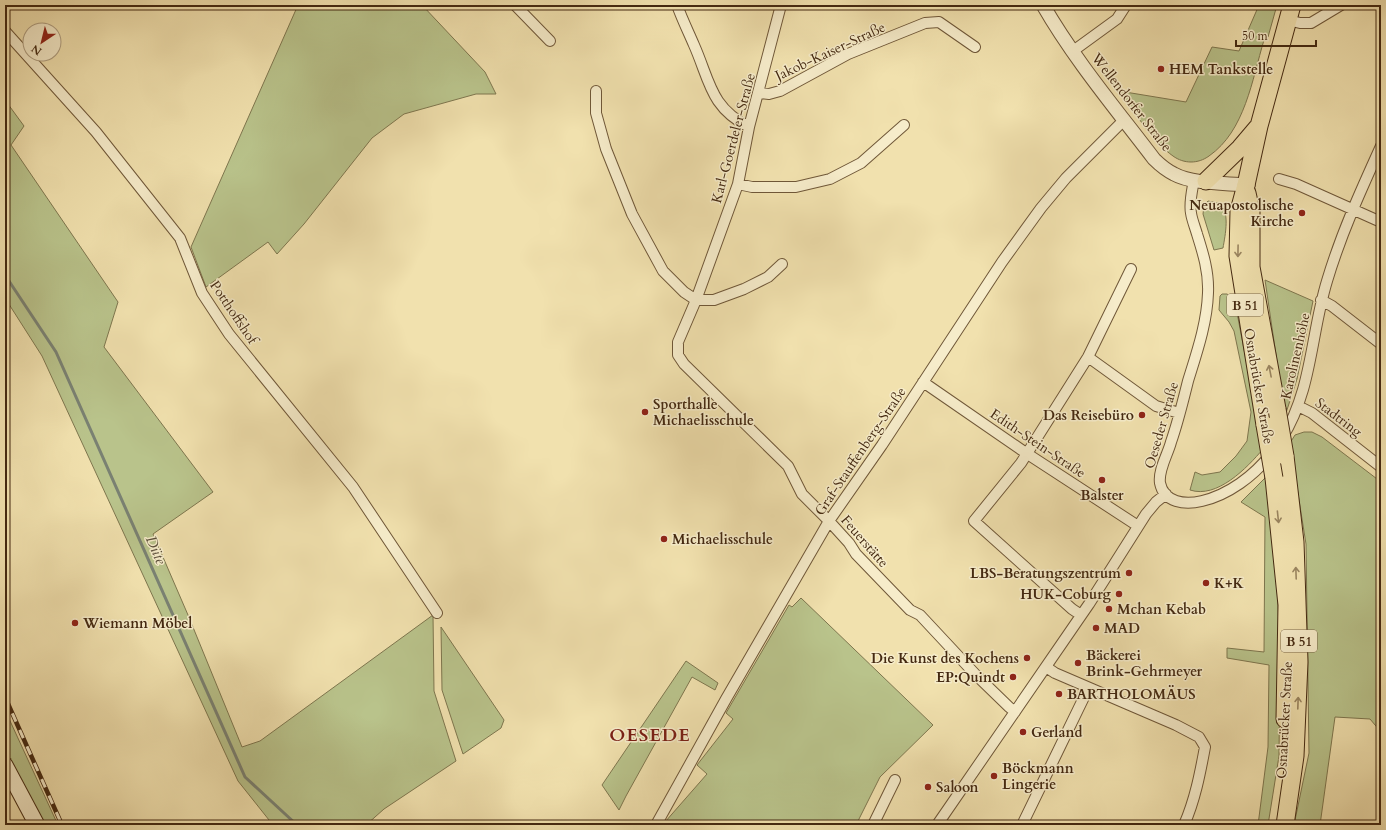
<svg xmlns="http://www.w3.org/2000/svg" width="1386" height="830" viewBox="0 0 1386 830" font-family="Cardo,serif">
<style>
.green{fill:#b9c38b;stroke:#7e764e}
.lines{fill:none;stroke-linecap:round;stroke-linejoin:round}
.stream{stroke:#7a8172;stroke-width:3}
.minor-casing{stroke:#6f5738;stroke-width:12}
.tertiary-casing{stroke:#6f5738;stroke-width:15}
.secondary-casing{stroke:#442911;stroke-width:17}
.primary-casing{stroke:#442911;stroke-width:19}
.trunk-casing{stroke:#442911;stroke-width:19}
.minor{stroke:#f6ecca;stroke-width:10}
.tertiary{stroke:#f6ecca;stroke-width:13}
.secondary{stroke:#f6ecca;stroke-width:15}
.primary{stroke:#f1e1ae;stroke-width:17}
.trunk{stroke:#f1e1ae;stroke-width:17}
.rail-casing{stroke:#442911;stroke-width:4.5}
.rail{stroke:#f6ecca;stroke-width:3;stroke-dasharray:9;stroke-linecap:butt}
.trunk-bridge-casing{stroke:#442911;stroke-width:19;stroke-linecap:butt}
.trunk-bridge{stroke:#f1e1ae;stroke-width:17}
.oneway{stroke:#9a8560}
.poi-dot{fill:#8f2418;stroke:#f6ecca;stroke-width:1.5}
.labels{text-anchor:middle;stroke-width:3;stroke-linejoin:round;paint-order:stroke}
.shield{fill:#f6ecca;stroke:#796448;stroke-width:1}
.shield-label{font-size:13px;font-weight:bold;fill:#442911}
.street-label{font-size:14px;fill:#442911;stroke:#f6ecca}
.poi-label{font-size:14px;font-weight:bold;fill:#442911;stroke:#f6ecca;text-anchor:start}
.water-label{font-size:15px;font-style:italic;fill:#5a4e3a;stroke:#f6ecca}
.district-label{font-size:18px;font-weight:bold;letter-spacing:1px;fill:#7a1f14;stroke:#f6ecca}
</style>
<rect width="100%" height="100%" fill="#f1e1ae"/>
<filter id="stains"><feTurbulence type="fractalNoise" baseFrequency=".005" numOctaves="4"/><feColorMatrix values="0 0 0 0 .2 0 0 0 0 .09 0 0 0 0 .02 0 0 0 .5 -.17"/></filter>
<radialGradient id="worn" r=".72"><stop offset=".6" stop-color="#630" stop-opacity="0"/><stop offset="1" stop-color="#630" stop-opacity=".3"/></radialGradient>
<path class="green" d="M298 5H422L485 72 496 94H476L404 114 372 138 304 224 277 254 268 242 206 287 191 247Z
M1259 5H1277L1268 37 1264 40C1252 80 1245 131 1209 156 1198 164 1184 164 1173 156 1154 143 1133 110 1119 91L1186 102 1212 47 1239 51Z
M5 100 24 126 11 145 118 302 104 347 213 492 153 534 188 615 242 747 260 741 433 615 434 691 456 761 384 809 366 825H273L238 781 42 356 5 298Z
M1208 201C1211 202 1215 202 1218 203 1231 209 1225 236 1223 248L1214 250 1203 214 1204 206Z
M1265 280 1313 301 1297 379 1285 416Z
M1222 294H1227L1230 296 1238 318 1263 449C1247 468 1217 499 1190 490L1195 472 1202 475 1220 472 1236 456 1247 441 1251 412 1234 331 1229 322 1219 310 1220 296Z
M1304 432H1312L1322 437 1381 482V732L1370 719 1335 717 1320 825H1294L1309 753 1306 544 1290 443 1295 435Z
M1266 477 1277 578 1280 655 1279 756 1268 825H1258L1268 747 1269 665 1227 658V648L1264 652 1265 517 1241 502Z
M801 598 933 725 880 777 856 825H668L665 822 707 774 697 765 733 719 726 713 789 605 792 607Z
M441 627 504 720 501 728 463 754 442 690Z
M686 661 718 683 715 690 692 677 626 796 619 810 602 785Z
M5 710 58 825H44L5 751Z"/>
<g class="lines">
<path class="stream" d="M5 275 56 352 245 777 297 825"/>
<g class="minor-casing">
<path id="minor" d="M515 5 550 41
M677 5C682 19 688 31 694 45 710 81 710 107 749 127
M781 5 749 127 738 184 696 300 678 342V355L684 364 788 466 802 494 829 521 849 543 856 554 910 610 920 615 976 675 1009 707 1015 712
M1288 20 1300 23H1311L1341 5
M5 31 96 132 180 238 202 293 229 334 353 487 437 613
M1073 51 1117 19 1126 5
M596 91V113L606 149 632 214 663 271 684 292 696 300H714L744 289 768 277 782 264
M759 93 769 94 780 91 848 54 925 23 939 22 975 47
M1279 179 1296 184 1381 222
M1194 180C1192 191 1189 203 1191 213 1192 220 1195 227 1197 234 1203 253 1209 272 1208 293 1207 323 1197 352 1188 381 1183 401 1178 422 1171 442 1168 454 1158 470 1160 483 1164 503 1185 505 1202 501 1228 495 1254 476 1271 454
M738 184 752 187H796L830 179 861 163 904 125
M1321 300 1332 306 1381 344
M1088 357 1156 406 1179 413
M923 382 1026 453 1138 526
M1298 406 1312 413 1381 467
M1282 438C1312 391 1311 333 1327 281 1341 234 1361 190 1381 146
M1081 615 1072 609 974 521 1021 463 1088 357 1131 269
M1046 667 1055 673 1176 725 1199 737 1205 747C1200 774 1195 800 1184 825
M656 825 726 699 829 521 882 445 1002 262 1041 208 1066 178 1124 120
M873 825 895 780
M937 825 1089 604 1146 514 1156 502 1166 494
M1022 825 1088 689"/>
</g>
<g class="tertiary-casing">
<path id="tertiary" d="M1043 5C1074 59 1116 109 1154 159 1160 165 1166 170 1174 174 1192 184 1225 183 1246 185"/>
</g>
<g class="secondary-casing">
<path id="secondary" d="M5 765 37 825"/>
</g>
<g class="primary-casing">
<path id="primary" d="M1206 181 1240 148 1257 128
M1246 185 1259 126 1292 5"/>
</g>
<g class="trunk-casing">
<path id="trunk" d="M1246 185 1239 211 1238 256 1265 425
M1247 193 1251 211V267L1277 409
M1274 478 1287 605 1285 719
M1285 825 1295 756 1299 662 1295 542 1285 456"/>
</g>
<use href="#minor" class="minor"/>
<use href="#tertiary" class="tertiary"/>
<use href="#secondary" class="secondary"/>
<use href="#primary" class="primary"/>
<use href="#trunk" class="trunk"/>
<g class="rail-casing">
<path id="rail" d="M5 697 62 825"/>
</g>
<use href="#rail" class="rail"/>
<g class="trunk-bridge-casing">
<path id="trunk-bridge" d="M1277 409 1285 456
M1265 425 1274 478"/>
</g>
<use href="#trunk-bridge" class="trunk-bridge"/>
</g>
<defs><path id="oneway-shaft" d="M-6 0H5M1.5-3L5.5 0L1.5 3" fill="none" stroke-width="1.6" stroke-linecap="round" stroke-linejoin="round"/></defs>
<g class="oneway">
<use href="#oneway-shaft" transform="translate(1238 251) rotate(91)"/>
<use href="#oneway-shaft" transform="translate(1270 371) rotate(-101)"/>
<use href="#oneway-shaft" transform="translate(1278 517) rotate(84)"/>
<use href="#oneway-shaft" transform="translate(1296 573) rotate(-92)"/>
<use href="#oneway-shaft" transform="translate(1298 703) rotate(-88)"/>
</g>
<g class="poi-dot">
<circle cx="1161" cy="69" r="4"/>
<circle cx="1302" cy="213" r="4"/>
<circle cx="645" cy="412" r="4"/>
<circle cx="1142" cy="415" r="4"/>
<circle cx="1102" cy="480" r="4"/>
<circle cx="664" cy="539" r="4"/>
<circle cx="1129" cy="573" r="4"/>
<circle cx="1206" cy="583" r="4"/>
<circle cx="1119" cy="594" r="4"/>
<circle cx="1109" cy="609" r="4"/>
<circle cx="75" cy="623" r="4"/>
<circle cx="1096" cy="628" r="4"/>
<circle cx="1027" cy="658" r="4"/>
<circle cx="1078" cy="663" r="4"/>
<circle cx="1013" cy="677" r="4"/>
<circle cx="1059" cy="694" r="4"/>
<circle cx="1023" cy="732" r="4"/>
<circle cx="994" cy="776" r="4"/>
<circle cx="928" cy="787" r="4"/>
</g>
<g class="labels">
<g class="shield">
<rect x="1227" y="294" width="36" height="22" rx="3"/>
<rect x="1281" y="630" width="36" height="22" rx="3"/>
</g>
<g class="shield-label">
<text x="1245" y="310">B 51</text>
<text x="1299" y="646">B 51</text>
</g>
<g class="street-label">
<text transform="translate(830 51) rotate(-25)" y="5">Jakob-Kaiser-Straße</text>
<text transform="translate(1132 102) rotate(52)" y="5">Wellendorfer Straße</text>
<text transform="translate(733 138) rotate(-75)" y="5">Karl-Goerdeler-Straße</text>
<text transform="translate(234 312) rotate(56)" y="5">Potthoffshof</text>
<text transform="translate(1295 356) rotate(-77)" y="5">Karolinenhöhe</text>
<text transform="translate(1259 386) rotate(80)" y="5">Osnabrücker Straße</text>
<text transform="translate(1339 417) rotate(37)" y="5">Stadtring</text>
<text transform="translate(1161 425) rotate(-74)" y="5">Oeseder Straße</text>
<text transform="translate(1038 443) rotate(34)" y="5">Edith-Stein-Straße</text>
<text transform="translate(860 451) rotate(-56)" y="5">Graf-Stauffenberg-Straße</text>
<text transform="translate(865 541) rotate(49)" y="5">Feuerstätte</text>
<text transform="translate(1284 720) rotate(-87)" y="5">Osnabrücker Straße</text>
</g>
<g class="poi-label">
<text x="1169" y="74">HEM Tankstelle</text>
<text x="1294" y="210" text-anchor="end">Neuapostolische<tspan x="1294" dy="16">Kirche</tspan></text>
<text x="653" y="409">Sporthalle<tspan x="653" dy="16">Michaelisschule</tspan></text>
<text x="1134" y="420" text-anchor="end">Das Reisebüro</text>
<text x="1102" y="500" text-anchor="middle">Balster</text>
<text x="672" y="544">Michaelisschule</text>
<text x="1121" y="578" text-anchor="end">LBS-Beratungszentrum</text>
<text x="1214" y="588">K+K</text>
<text x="1111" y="599" text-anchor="end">HUK-Coburg</text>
<text x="1117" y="614">Mchan Kebab</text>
<text x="83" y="628">Wiemann Möbel</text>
<text x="1104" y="633">MAD</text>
<text x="1086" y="660">Bäckerei<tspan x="1086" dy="16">Brink-Gehrmeyer</tspan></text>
<text x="1019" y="663" text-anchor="end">Die Kunst des Kochens</text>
<text x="1005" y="682" text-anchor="end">EP:Quindt</text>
<text x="1067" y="699">BARTHOLOMÄUS</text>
<text x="1031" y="737">Gerland</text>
<text x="1002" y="773">Böckmann<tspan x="1002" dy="16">Lingerie</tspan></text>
<text x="936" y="792">Saloon</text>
</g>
<g class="water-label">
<text transform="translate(156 550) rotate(66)" y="5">Düte</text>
</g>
<g class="district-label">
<text x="650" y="741">OESEDE</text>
</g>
</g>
<rect width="1386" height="830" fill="none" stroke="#f1e1ae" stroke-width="20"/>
<rect x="6" y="6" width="1374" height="818" fill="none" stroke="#442911" stroke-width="2"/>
<rect x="10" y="10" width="1366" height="810" fill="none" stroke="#442911"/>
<g transform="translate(42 42) rotate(215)"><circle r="19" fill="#f6ecca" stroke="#af9e80"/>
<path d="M0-3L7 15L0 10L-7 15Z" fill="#8f2418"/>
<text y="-6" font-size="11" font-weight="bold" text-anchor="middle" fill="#442911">N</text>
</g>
<path d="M1236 40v6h80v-6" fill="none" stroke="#442911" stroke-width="2"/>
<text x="1242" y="40" font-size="12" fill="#442911" stroke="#f6ecca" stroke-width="3" paint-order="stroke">50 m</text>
<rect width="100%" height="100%" filter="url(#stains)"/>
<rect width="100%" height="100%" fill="url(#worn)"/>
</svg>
